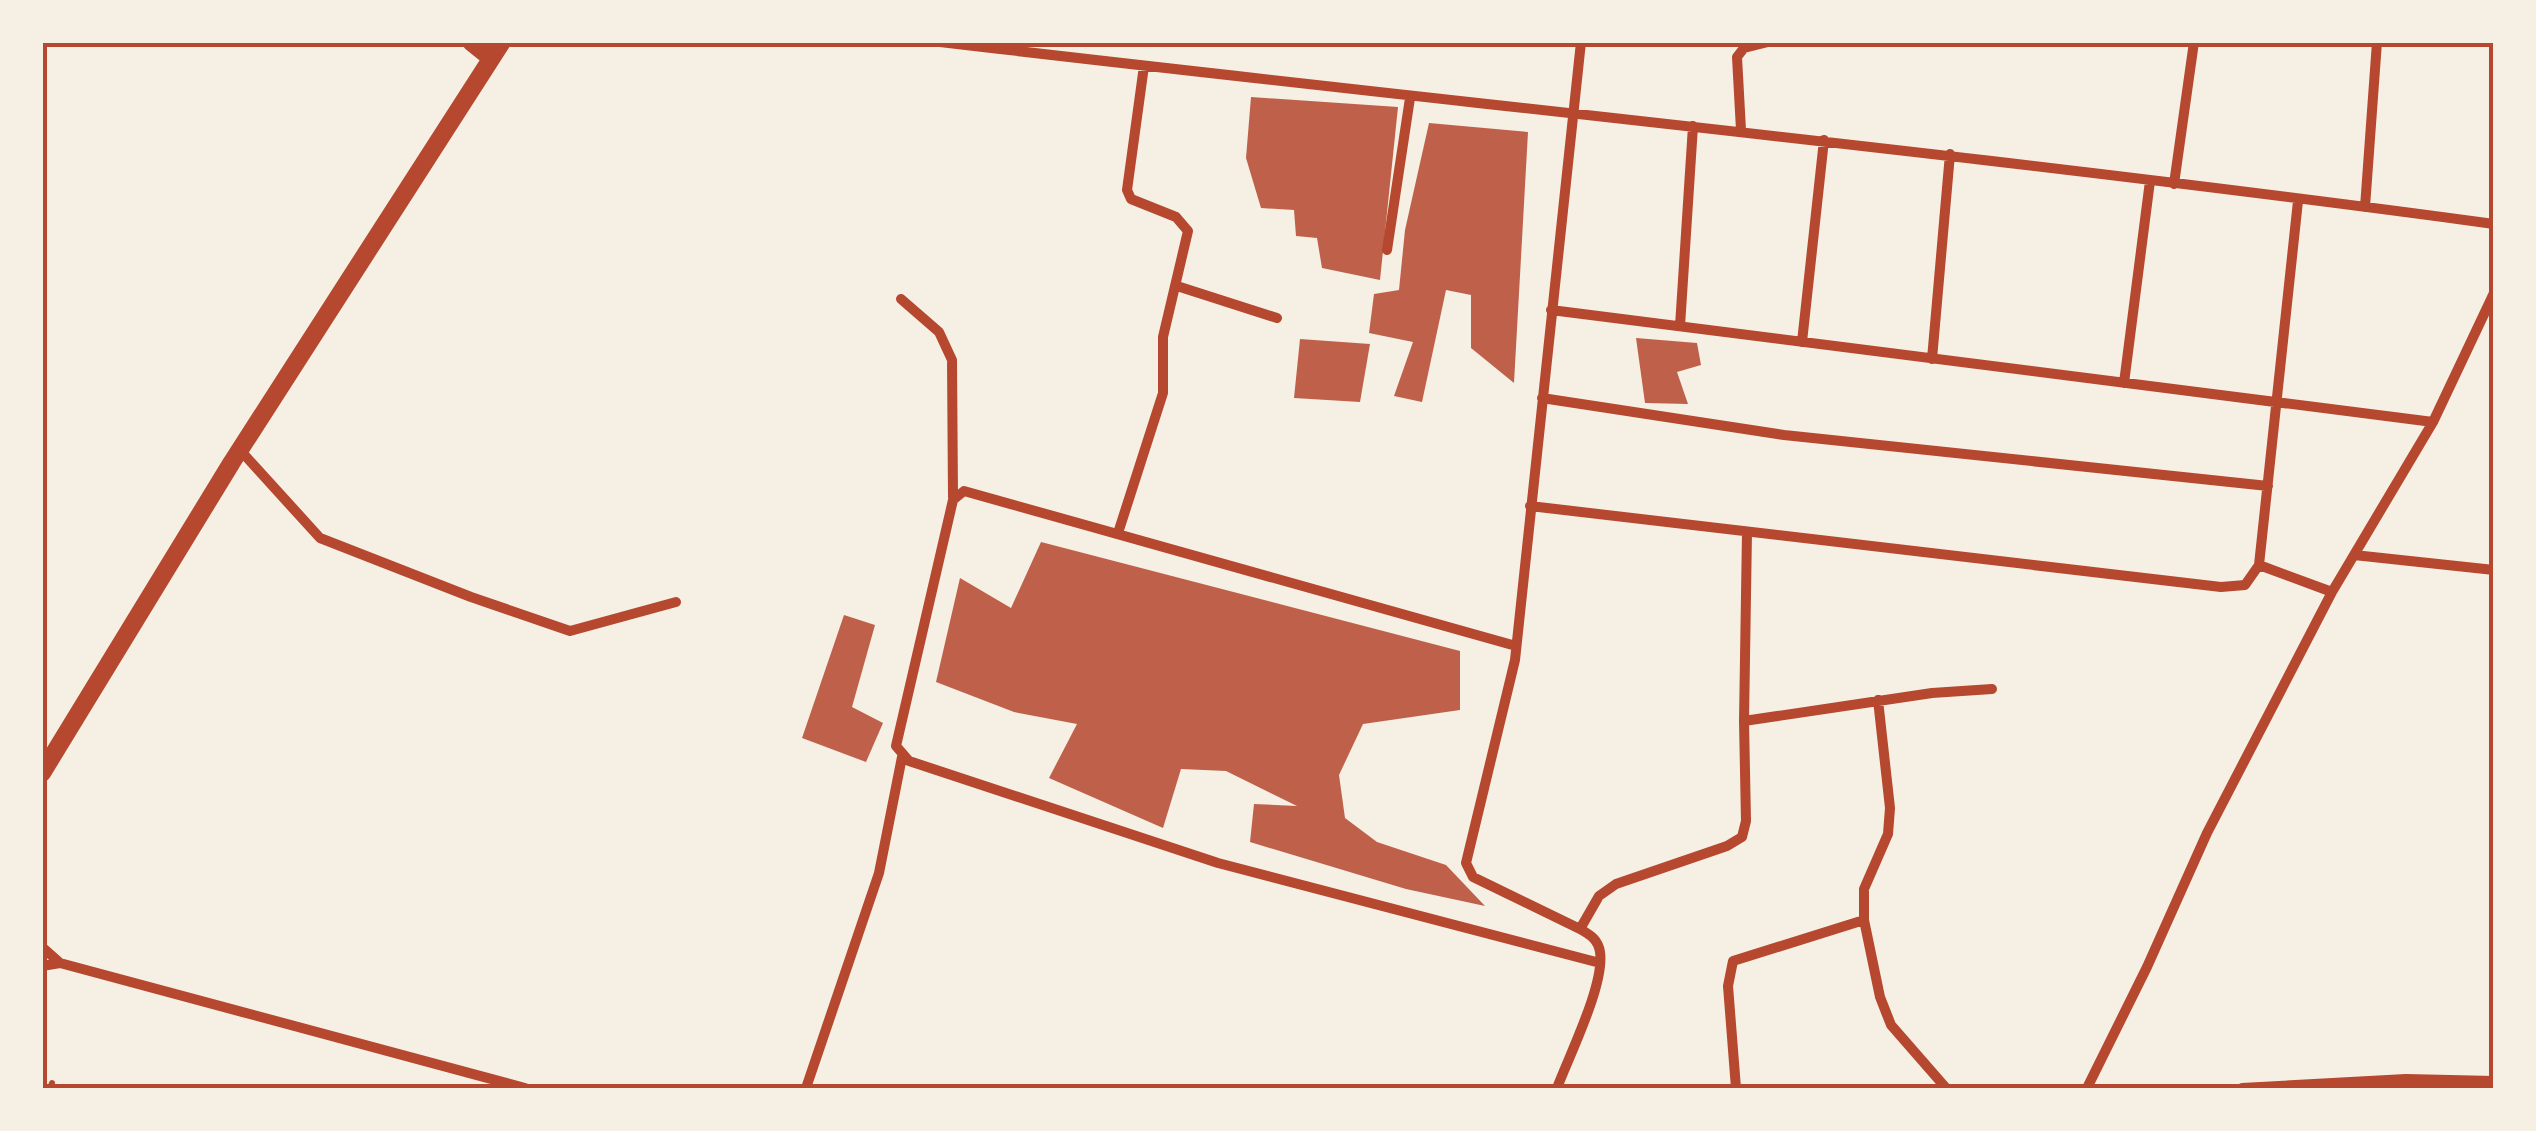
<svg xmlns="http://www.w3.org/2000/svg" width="2536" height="1131" viewBox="0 0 2536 1131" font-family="'Golos Text',sans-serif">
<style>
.building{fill:#bf614a}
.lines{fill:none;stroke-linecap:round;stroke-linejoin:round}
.service{stroke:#b5482f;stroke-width:6}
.minor{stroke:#b5482f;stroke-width:10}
.secondary{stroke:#b5482f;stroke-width:18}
.neatline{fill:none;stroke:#b5482f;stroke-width:4}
</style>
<rect width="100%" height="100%" fill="#f6efe4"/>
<path class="building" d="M1251 97 1398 107 1380 280 1322 268 1317 238 1296 236 1294 210 1261 208 1246 158Z
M1429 123 1528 132 1514 383 1471 348V295L1446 290 1422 402 1394 396 1413 342 1369 333 1374 294 1399 290 1405 230Z
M1636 338 1697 343 1701 365 1677 372 1688 404 1645 403Z
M1300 339 1370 344 1360 402 1294 398Z
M1041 542 1460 651V710L1363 724 1339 775 1345 818 1377 842 1446 865 1485 906 1406 889 1250 842 1254 804 1297 806 1226 771 1181 769 1163 828 1049 778 1077 724 1014 712 936 682 960 578 1011 608Z
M844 615 875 625 852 707 883 723 866 762 802 738Z"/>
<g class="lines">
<path class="service" d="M50 1088 52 1083"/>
<path class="minor" d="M940 42C1458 103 1977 154 2494 224
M1741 130 1737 57 1744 48 1768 42
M2174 184 2194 42
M2365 207 2377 42
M1387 250 1410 98
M1177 286 1277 318
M901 299 939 332 952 360 953 497
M1551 310 2433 422
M1680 326 1693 126
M1802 342 1824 140
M1932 359 1950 154
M2124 383 2150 181
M1542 398 1784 435 2268 486
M240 450 320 538 471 597 570 631 676 602
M1530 506 2221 587 2245 585 2259 565 2332 592
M1118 533 1163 393V337L1188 231 1176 217 1131 199 1127 190 1144 66
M2354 555 2494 570
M2259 565 2298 201
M1516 646 964 491 953 500 896 746 909 761 1218 863 1600 963
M1878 700 1890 808 1888 834 1864 889V920L1880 997 1891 1025 1946 1088
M1744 721 1747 532
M1580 929 1599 896 1616 884 1727 846 1742 837 1746 821 1744 721 1932 693 1992 689
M42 947 60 963
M42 966 60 963 525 1088
M806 1088 879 873 902 757
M1557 1088C1569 1056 1605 984 1600 952 1598 939 1590 935 1580 929L1473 877 1466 863 1515 660 1581 42
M1736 1088 1728 986 1733 961 1864 920
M2087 1088 2147 967 2207 833 2332 592 2433 422 2494 293
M2242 1088 2406 1079 2494 1081"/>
<path class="secondary" d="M471 42 491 58
M42 773 232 462 502 42"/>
</g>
<rect width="2536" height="1131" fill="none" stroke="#f6efe4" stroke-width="90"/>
<rect x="45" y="45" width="2446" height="1041" class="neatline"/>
</svg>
